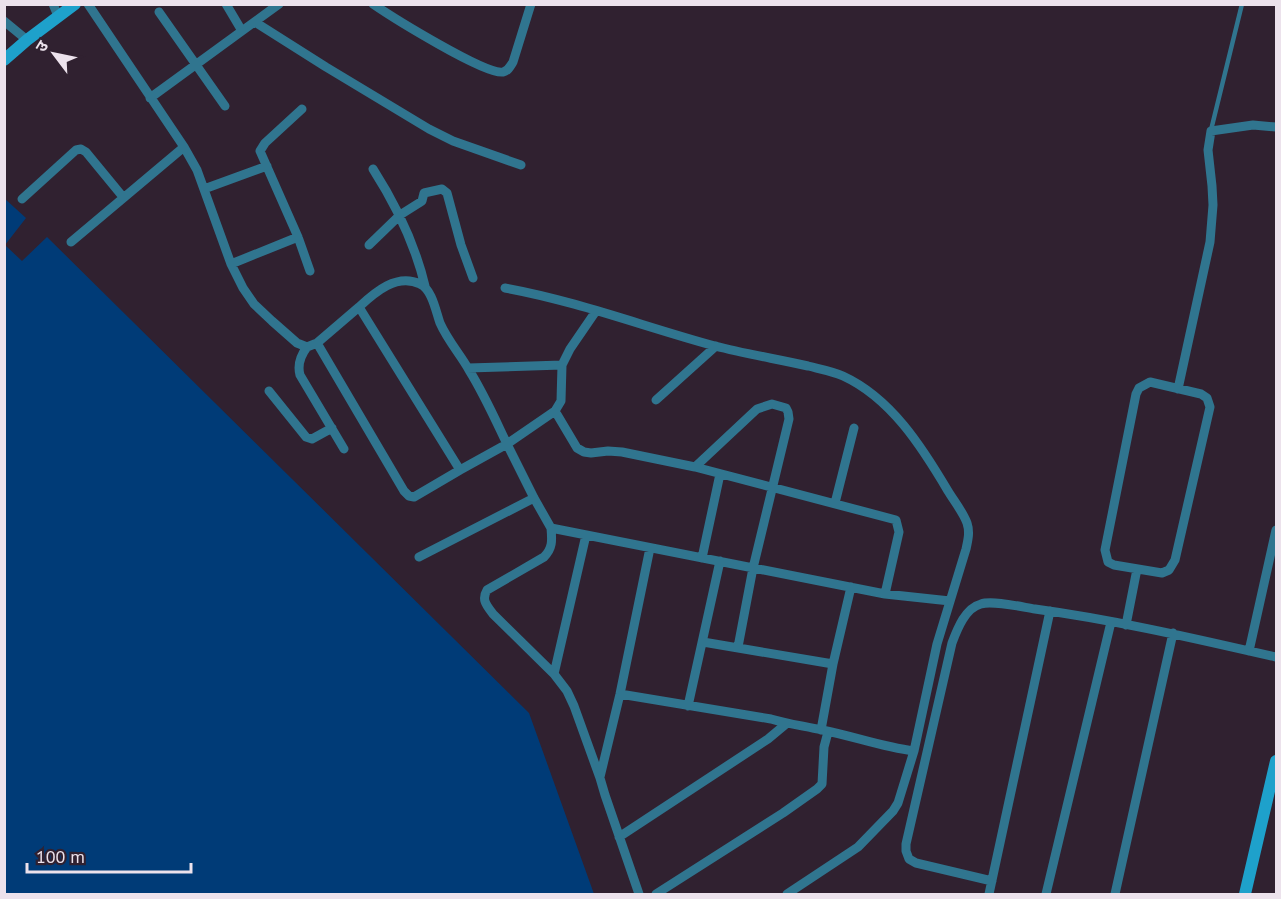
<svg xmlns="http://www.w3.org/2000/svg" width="1281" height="899" viewBox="0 0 1281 899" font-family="'PT Sans','Noto Sans Devanagari',sans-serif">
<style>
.water{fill:#003b77}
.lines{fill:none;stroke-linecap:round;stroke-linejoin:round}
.lane{stroke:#30758f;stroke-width:4.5}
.street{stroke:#30758f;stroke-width:9}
.secondary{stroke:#1ea1cb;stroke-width:12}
</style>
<rect width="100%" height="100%" fill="#302130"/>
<path class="water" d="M4 198 26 218 5 245 4 244Z
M47 237 529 713 594 894H5V245L22 261Z"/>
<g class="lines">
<path class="lane" d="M1211 130 1242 4"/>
<path class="street" d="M53 4 58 16
M88 4 184 147 197 170 231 264 243 288 254 304 272 321 297 343 307 347 317 343 359 307 460 470 507 444 534 498 551 528 885 594 950 601
M226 4 242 31
M373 4C392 17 485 75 503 72 508 71 510 67 513 62L531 4
M159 12 225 106
M4 21 27 40
M255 22 326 67 429 129 453 141 521 165
M150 98 279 4
M302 109 265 143 260 151 298 237 310 271
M373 169C396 205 415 244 425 286
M204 189 267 166
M22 199 76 150 81 149 86 152 123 197
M71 242 184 147
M369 245 400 215 419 203 422 201 424 193 442 189 447 193 461 245 473 278
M231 264 298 237
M505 288C577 301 645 327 715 346 746 354 777 359 808 366 820 369 832 371 843 376 891 398 922 447 948 491 954 501 963 512 967 523 970 532 968 540 966 549L937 644 914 751 898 803 893 811 858 847 787 894
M359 307C375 292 397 273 420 284 432 289 436 312 440 323 448 341 460 354 469 370 484 394 495 419 507 444L555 411 561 401 562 365 570 349 596 311
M317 343 404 491 409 496 414 497 460 470
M307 347C301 355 297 364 300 375L344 449
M468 368 562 365
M1150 382 1201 394 1207 398 1210 407 1175 560 1169 570 1162 573 1114 565 1108 562 1105 550 1136 394 1139 388Z
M1178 389 1210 242 1213 205 1212 186 1208 150 1211 131 1253 125 1276 127
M269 391 306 437 312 439 332 428
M656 400 716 346
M555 411 577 448 584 452 591 453 608 451 622 452 695 467 896 520 899 532 885 594
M695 467 757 409 772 404 786 408 788 412 789 419 753 568 738 647
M835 503 854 428
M551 528C552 540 553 548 544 557L487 590C481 600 487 606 493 614L554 674 567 691 574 706 600 778 605 795 639 894
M419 557 534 498
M702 558 720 474
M1126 625 1137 569
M703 642 833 664
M1249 651 1276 530
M554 674 586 535
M620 694 771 719C788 724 804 726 822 730 853 736 882 747 914 751
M688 706 720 561
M821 730 833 664 851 587
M600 777 620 694 650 548
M619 837 768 739 786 724
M992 881 916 863 909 859 906 851V844L952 643C957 630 965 608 981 604 992 600 1022 607 1035 609 1116 620 1197 639 1276 657
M656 894 783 813 817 789 822 784 824 747 828 732
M989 894 1050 611
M1046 894 1111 622
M1115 894 1173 633"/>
<path class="secondary" d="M4 60 27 40 75 4
M1245 894 1276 761"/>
</g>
<rect width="1281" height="899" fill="none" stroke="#ece2ec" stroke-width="12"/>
<g transform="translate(54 54) rotate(302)" stroke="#302130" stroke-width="4.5" paint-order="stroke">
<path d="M0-4.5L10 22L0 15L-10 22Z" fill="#ece2ec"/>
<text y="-9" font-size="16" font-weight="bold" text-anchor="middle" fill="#ece2ec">उ</text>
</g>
<path d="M27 863v9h164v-9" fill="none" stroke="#ece2ec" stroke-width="3"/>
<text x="36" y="863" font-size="18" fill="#ece2ec" stroke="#302130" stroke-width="4.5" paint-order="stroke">100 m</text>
</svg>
